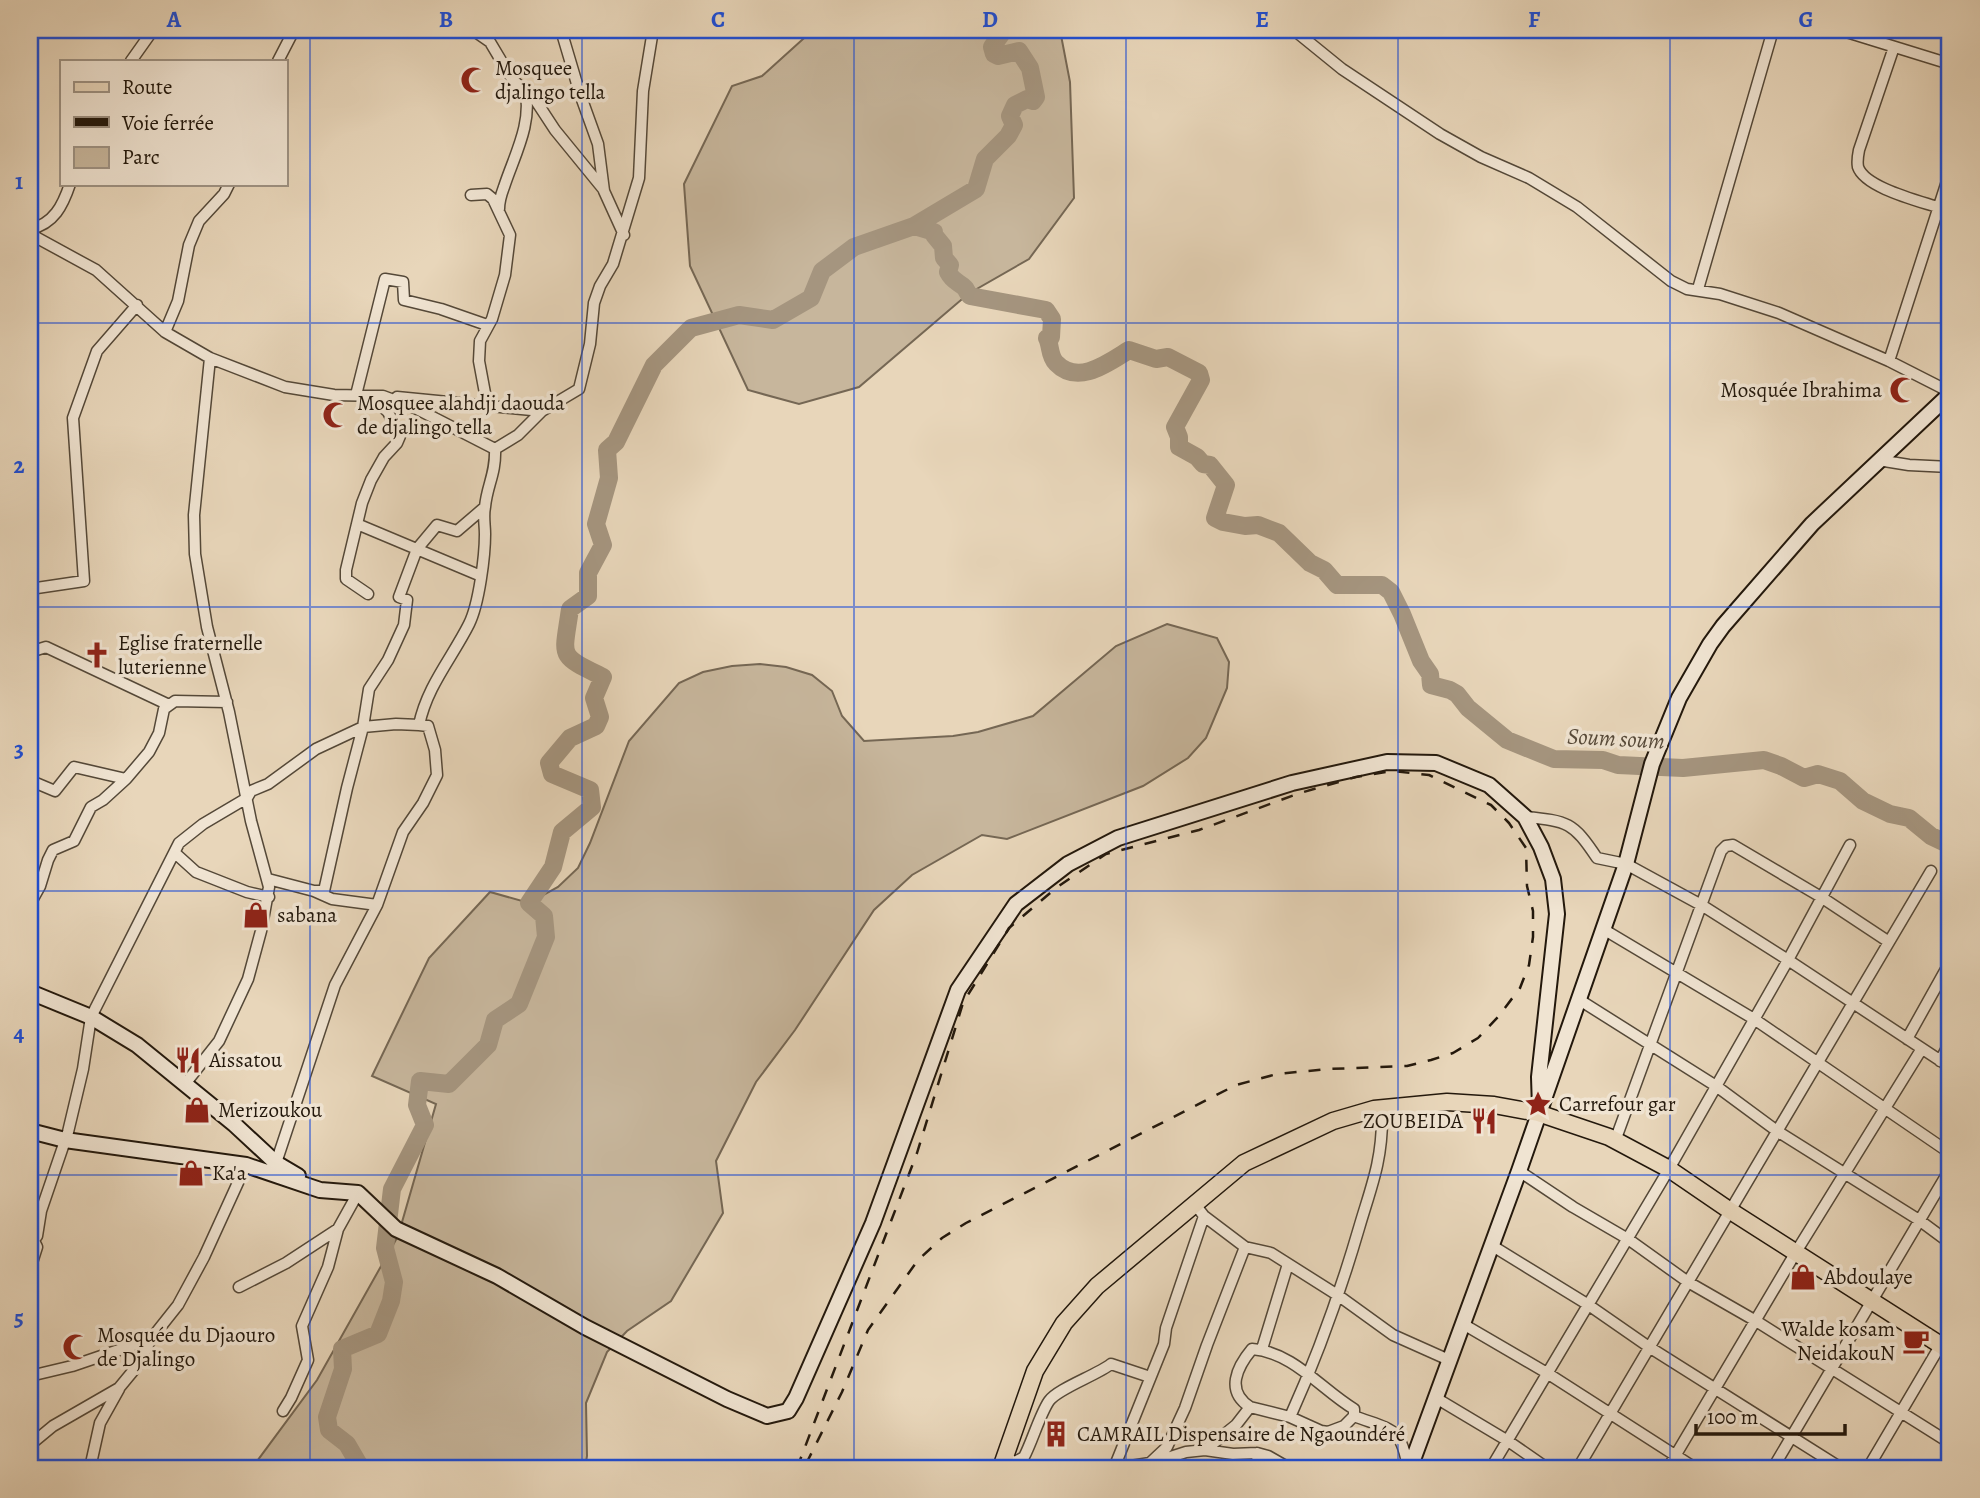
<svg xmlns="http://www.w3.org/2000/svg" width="1980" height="1498" viewBox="0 0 1980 1498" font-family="Alegreya,serif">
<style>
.green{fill:#c7b69c;stroke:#756754;stroke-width:2}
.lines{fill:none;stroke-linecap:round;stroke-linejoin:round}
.river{stroke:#a5957f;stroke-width:18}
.street-casing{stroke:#544838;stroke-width:13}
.secondary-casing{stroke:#23180c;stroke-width:18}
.primary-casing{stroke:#23180c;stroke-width:19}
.street{stroke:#f0e4d2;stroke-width:10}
.secondary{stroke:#f0e4d2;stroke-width:14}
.primary{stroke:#e8d6ba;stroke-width:16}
.rail{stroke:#23180c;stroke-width:2.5;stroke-dasharray:12 12;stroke-linecap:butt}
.grid{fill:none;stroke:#1d4ed8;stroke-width:2;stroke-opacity:0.55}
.labels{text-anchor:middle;stroke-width:7;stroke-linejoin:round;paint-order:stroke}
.poi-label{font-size:21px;fill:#23180c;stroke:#f0e4d2;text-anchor:start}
.water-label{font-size:23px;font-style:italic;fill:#574a3a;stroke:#f0e4d2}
.neatline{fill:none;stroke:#1d4ed8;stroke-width:2.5}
.grid-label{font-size:23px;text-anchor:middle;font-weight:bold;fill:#1d4ed8}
</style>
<rect width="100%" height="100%" fill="#e8d6ba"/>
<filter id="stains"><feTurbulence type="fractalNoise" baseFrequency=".00286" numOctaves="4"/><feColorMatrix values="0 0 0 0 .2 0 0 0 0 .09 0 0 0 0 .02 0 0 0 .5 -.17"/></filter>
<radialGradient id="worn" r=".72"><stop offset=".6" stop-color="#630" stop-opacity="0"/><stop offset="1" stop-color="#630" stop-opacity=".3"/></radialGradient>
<path class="green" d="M813 30H1060L1070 82 1074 198 1029 259 968 294 859 387 799 404 748 390 690 266 684 184 732 86 762 76Z
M1167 624 1217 638 1229 662 1227 688 1206 738 1188 758 1143 786 1007 839 982 835 912 875 874 910 795 1030 756 1082 716 1161 723 1213 671 1301 627 1331 607 1352 586 1403 587 1456 585 1468H252L317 1380 398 1236 436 1104 372 1076 429 958 490 892 529 903 558 887 578 868 590 843 629 741 679 683 703 672 732 666 760 664 786 667 812 675 832 691 842 716 864 741 953 736 978 732 1033 716 1116 646Z"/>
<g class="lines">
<path class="river" d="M914 226 934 232V235L943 246 944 258 950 265 948 272C953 282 959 282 965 288 967 291 968 294 970 296L1046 310 1052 319 1051 337 1047 338C1051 346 1049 356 1056 363 1078 386 1108 363 1129 350L1156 359 1168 357 1199 373 1201 380 1175 427 1179 437V447L1197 457 1203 464 1210 465 1226 485 1215 518 1223 522 1245 526 1258 525 1279 533 1310 563 1324 570 1337 585H1382L1391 592 1402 614 1421 661 1430 674 1431 685 1450 690 1457 694 1468 708 1507 740 1554 759 1603 760 1618 765 1683 768 1764 760 1781 766 1804 778 1818 774 1840 781 1863 801 1890 814 1909 818 1931 836 1950 845
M361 1468 347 1444 329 1430 327 1417 343 1369 342 1349 378 1334 391 1301 394 1282 385 1248 392 1189 425 1125 417 1105 420 1081 449 1084 488 1045 495 1020 519 1004 546 937 544 916 529 903 553 867 562 832 592 807 590 790 552 774 549 763 570 738 596 726 600 717 594 698 603 677C557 654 563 659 570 609L588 596V573L603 545 596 524 609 478 607 450 616 442 654 365 691 328 739 315 773 320 811 298 822 271 854 247 914 226 976 189 985 159 1008 136 1014 125 1010 116 1015 105 1027 99 1033 101 1036 97 1030 68 1019 51 998 56 994 54 992 47 1004 30"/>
<g class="street-casing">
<path id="street" d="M561 30 580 94 598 144 604 191 624 235
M1294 30 1342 69 1440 134 1481 157 1529 178 1577 207 1671 281 1687 289 1720 294 1779 313 1889 361 1950 392
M1840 30 1950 64
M477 33 490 42 512 79 536 101 555 130 604 190
M1894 47 1859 150C1858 155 1857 162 1858 167 1865 188 1920 201 1940 208
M131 61 153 30
M278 61 294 30
M471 195 487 194 493 199 510 235 505 275 492 319 480 341 479 361 487 404
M499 209C499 200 501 195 504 187 514 156 533 123 525 89
M30 229C54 224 63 205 70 184
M30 234 96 270 165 332 210 358 285 387 334 395 383 396 415 408 495 449C496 474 487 485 485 507 483 516 485 525 485 534 485 556 479 604 469 624 452 658 427 686 419 725L428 726 435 750 437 775 423 803 403 832 377 905 335 985 276 1163
M1698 289 1773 30
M165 332 178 301 189 245 199 221 224 194 229 184
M1889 361 1950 172
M356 395 385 279 403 282 404 300 441 309 487 325
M397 397 542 411
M495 449 518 435 542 411 579 389 590 344 594 303 600 286 613 264 639 178 643 91 653 30
M1878 460 1909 465 1950 467
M357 524 481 576
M30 589 84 581 73 418 97 351 137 305
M368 594 346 579V570L362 503 371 480 384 457 397 443 400 436 388 412 370 396
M30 652 46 647 169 705
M30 785 36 783 55 791 74 767 126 779
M1525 817C1568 821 1573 822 1597 858L1626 864 1703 906 1788 960 1950 1067
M175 853 196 872 247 892 269 897
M268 879 314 891 332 899 377 905
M314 891H324L347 788 363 727 396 724 419 725
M30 904 40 886 48 860 53 850 74 841 91 807 103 800 126 779 149 752 159 733 164 709 175 701 227 702
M1603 929 1754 1019 1950 1153
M1578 999 1716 1086 1777 1131 1919 1220 1950 1243
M1907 1039 1950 962
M1940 1061 1950 1042
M185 1084 219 1041 248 979 261 931 269 887 251 821 229 712 207 627 195 554 194 515 210 358
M1615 1141 1721 851 1726 846 1733 845 1821 897 1889 942
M1519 1171 1573 1207 1628 1239 1688 1282 1756 1321 1950 1443
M1194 1203 1204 1216 1245 1247 1271 1253 1339 1296 1393 1335 1449 1360
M30 1244 37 1236 41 1211 68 1132 83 1069 91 1017 179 843 203 824 247 798 251 791 268 784 316 749 363 727 369 689 388 660 404 625 407 600 399 597 417 549 437 525 457 531 485 507
M1491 1245 1587 1304 1649 1347 1841 1468
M30 1269 37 1247 34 1241
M239 1287 286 1263 338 1229 358 1193
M1463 1324 1547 1373 1695 1468
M1262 1349 1288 1264
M30 1376 72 1366 151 1339 178 1305 204 1257 246 1165
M1436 1398 1508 1441 1547 1468
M1250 1407C1225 1391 1237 1367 1252 1349 1293 1352 1322 1390 1354 1409V1416
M283 1411 291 1398 308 1360 302 1326 328 1267 338 1229
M1354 1416C1391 1430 1401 1426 1408 1468
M1290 1417C1318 1355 1340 1293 1359 1228 1371 1187 1382 1162 1382 1118L1374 1109
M30 1445 53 1426 119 1388 138 1365 151 1339
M1205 1450 1236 1425 1250 1407 1290 1417 1321 1431 1328 1432 1344 1426 1354 1416
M1257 1453 1258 1468
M1005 1458 1015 1462 1024 1457C1032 1442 1040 1414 1049 1401 1057 1389 1097 1375 1111 1364L1150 1377
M1155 1462 1186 1452 1205 1450 1233 1454 1257 1453 1268 1456 1289 1468
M90 1468 100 1423 119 1389
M1114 1468 1164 1344 1166 1328 1204 1216
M1118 1468 1150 1463 1167 1447 1185 1408 1207 1345 1245 1247
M1491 1468 1669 1169 1788 960 1850 845
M1578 1468 1931 871
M1668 1468 1796 1252 1921 1050
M1773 1468 1950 1169
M1868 1468 1950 1329"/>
</g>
<g class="secondary-casing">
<path id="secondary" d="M30 992 91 1017 137 1045 234 1124 276 1163 298 1176
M30 1131 65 1140 246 1165 320 1190 358 1193 396 1229 497 1276 585 1327 727 1399 767 1416 788 1411 796 1398 873 1223 958 990 1016 904 1068 864 1118 838 1292 783 1387 762 1436 763 1489 785 1525 817 1541 847 1553 879 1557 914 1539 1077 1540 1108
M1410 1468 1519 1171 1626 864 1652 764 1679 698 1710 644 1723 626 1812 524 1950 394"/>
</g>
<g class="primary-casing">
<path id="primary" d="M1001 1468 1035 1371 1064 1323 1097 1286 1244 1163 1333 1121 1374 1109 1447 1102 1494 1105 1538 1113 1609 1137 1669 1169 1729 1210 1950 1351"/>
</g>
<use href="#street" class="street"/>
<use href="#secondary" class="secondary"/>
<use href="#primary" class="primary"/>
<path class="rail" d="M797 1468 917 1153 963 1003 1009 928 1056 888 1106 854 1199 830 1300 793 1356 777 1392 771 1429 775 1491 805 1509 823 1526 848 1527 886 1533 911V937L1529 965 1520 988 1498 1017 1478 1038 1453 1053 1431 1060 1407 1066 1329 1069 1277 1074 1236 1085 966 1223 942 1238 918 1260 868 1330 842 1392 804 1468"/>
</g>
<path class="grid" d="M310 30V1468M582 30V1468M854 30V1468M1126 30V1468M1398 30V1468M1670 30V1468M30 323H1950M30 607H1950M30 891H1950M30 1175H1950"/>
<defs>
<g id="mosque-bare" transform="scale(2.1)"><path d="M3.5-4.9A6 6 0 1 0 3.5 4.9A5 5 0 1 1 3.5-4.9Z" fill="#8f2418" stroke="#f0e4d2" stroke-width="2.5" paint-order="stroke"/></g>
<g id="church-bare" transform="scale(2.1)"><path d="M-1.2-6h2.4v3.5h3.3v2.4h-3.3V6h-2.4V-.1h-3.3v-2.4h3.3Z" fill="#8f2418" stroke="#f0e4d2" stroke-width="2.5" paint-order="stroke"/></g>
<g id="shop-bare" transform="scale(2.1)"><path d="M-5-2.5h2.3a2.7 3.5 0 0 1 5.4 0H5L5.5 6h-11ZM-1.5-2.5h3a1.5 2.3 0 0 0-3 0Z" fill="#8f2418" stroke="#f0e4d2" stroke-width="2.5" paint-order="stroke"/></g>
<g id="restaurant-bare" transform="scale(2.1)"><path d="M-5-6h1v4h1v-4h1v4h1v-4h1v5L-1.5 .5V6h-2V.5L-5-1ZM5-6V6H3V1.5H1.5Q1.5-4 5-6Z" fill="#8f2418" stroke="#f0e4d2" stroke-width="2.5" paint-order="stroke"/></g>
<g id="sight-bare" transform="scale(2.1)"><path d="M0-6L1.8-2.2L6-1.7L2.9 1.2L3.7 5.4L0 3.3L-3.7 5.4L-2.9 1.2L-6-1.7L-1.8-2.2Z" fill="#8f2418" stroke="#f0e4d2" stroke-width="2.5" paint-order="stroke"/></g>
<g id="cafe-bare" transform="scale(2.1)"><path d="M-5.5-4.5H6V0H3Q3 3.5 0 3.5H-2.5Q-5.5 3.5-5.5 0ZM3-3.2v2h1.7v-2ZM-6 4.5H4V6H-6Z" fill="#8f2418" stroke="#f0e4d2" stroke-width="2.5" paint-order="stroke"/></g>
<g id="building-bare" transform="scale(2.1)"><path d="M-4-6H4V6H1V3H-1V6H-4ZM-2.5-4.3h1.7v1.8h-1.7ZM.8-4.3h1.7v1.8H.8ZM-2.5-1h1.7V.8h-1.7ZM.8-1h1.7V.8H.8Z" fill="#8f2418" stroke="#f0e4d2" stroke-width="2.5" paint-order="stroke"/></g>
</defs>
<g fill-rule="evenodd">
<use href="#mosque-bare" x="474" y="80"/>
<use href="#mosque-bare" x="1903" y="390"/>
<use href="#mosque-bare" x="336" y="415"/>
<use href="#church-bare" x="97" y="655"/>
<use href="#shop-bare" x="256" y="915"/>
<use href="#restaurant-bare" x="188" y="1060"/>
<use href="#sight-bare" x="1538" y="1104"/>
<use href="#shop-bare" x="197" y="1110"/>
<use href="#restaurant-bare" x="1484" y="1121"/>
<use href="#shop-bare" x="191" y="1173"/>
<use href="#shop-bare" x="1803" y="1277"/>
<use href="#cafe-bare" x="1916" y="1341"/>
<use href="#mosque-bare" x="76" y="1347"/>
<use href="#building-bare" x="1056" y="1434"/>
</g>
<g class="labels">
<g class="poi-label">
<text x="495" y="75">Mosquee<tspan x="495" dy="24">djalingo tella</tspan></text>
<text x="1882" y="397" text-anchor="end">Mosquée Ibrahima</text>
<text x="357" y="410">Mosquee alahdji daouda<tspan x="357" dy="24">de djalingo tella</tspan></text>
<text x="118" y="650">Eglise fraternelle<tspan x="118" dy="24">luterienne</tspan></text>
<text x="277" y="922">sabana</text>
<text x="209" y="1067">Aissatou</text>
<text x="1559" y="1111">Carrefour gar</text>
<text x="218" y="1117">Merizoukou</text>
<text x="1463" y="1128" text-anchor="end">ZOUBEIDA</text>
<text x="212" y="1180">Ka'a</text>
<text x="1824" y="1284">Abdoulaye</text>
<text x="1895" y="1336" text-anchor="end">Walde kosam<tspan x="1895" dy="24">NeidakouN</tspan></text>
<text x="97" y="1342">Mosquée du Djaouro<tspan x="97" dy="24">de Djalingo</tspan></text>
<text x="1077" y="1441">CAMRAIL Dispensaire de Ngaoundéré</text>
</g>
<g class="water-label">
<text transform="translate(1616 738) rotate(3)" y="8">Soum soum</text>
</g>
</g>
<rect width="1980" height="1498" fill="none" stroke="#e8d6ba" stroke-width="77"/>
<rect x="60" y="60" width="228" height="126" fill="#f0e4d2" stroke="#9e9283" stroke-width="2"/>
<rect x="74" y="82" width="35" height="10" fill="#e8d6ba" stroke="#9e9283" stroke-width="2"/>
<text x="122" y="94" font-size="21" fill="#23180c">Route</text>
<rect x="74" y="117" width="35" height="10" fill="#23180c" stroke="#9e9283" stroke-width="2"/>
<text x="122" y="130" font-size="21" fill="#23180c">Voie ferrée</text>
<rect x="74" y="147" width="35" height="21" fill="#c7b69c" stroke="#9e9283" stroke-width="2"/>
<text x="122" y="164" font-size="21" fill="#23180c">Parc</text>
<path d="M1696 1424v10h149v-10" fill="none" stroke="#23180c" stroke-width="3.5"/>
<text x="1707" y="1424" font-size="21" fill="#23180c" stroke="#f0e4d2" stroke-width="5" paint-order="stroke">100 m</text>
<rect x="38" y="38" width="1903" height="1422" class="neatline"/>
<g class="grid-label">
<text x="174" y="27">A</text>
<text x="446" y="27">B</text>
<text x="718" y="27">C</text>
<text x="990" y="27">D</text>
<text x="1262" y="27">E</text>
<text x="1534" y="27">F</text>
<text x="1806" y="27">G</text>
<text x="19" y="189">1</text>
<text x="19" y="473">2</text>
<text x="19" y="757">3</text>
<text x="19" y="1041">4</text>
<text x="19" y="1325">5</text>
</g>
<rect width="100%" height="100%" filter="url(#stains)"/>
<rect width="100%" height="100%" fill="url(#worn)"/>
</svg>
